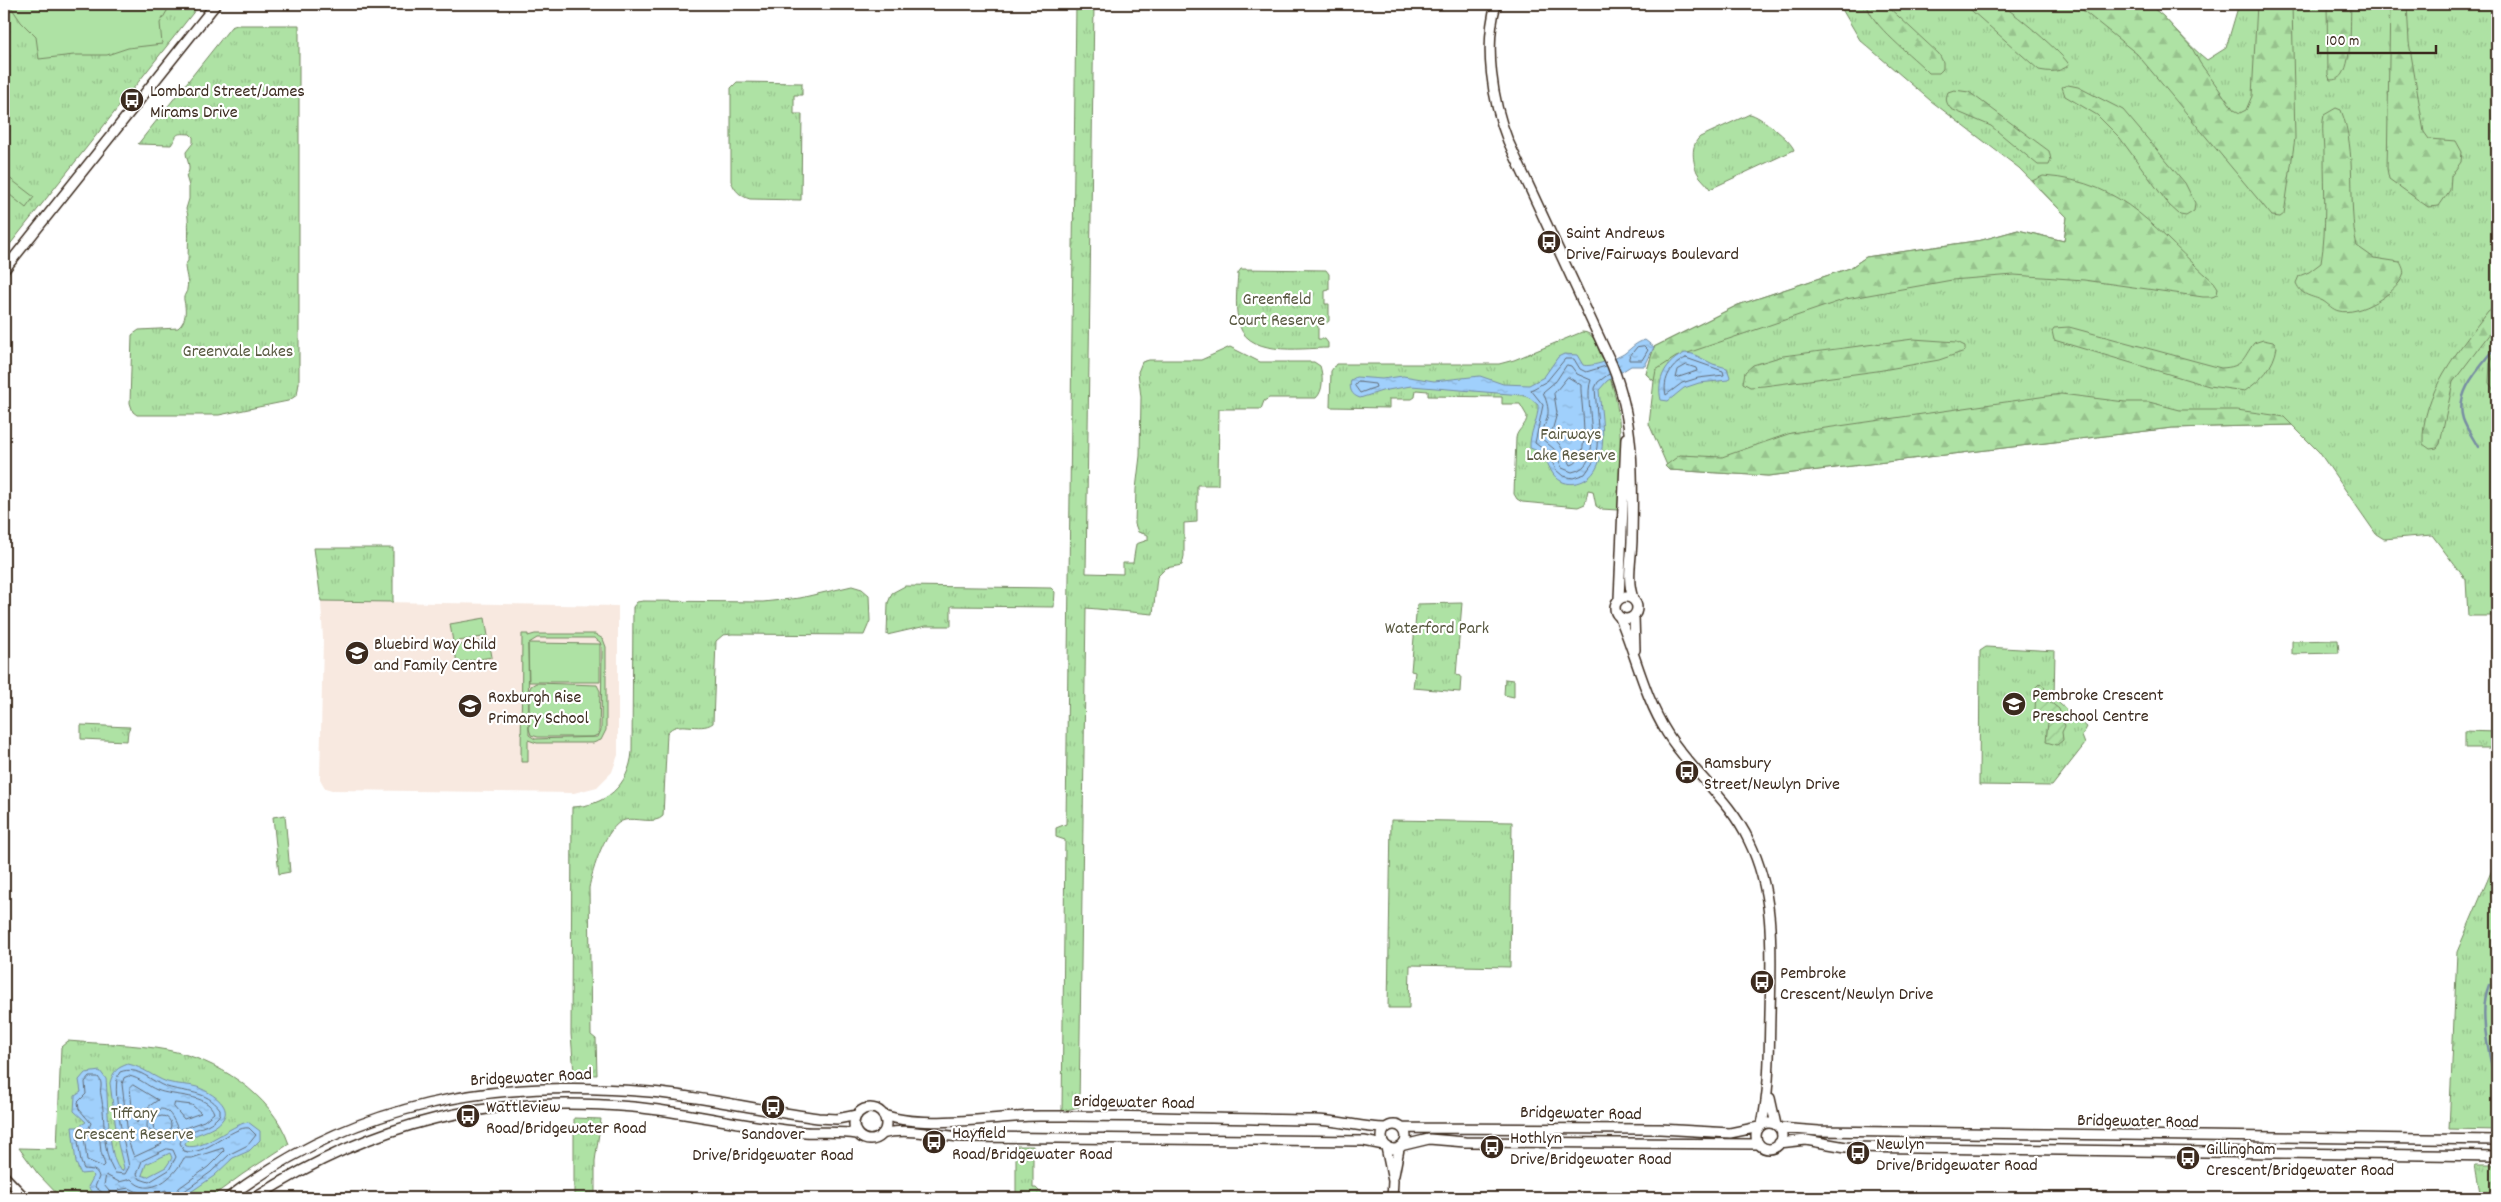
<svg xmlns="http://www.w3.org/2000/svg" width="2501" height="1202" viewBox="0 0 2501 1202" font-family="Dekko,sans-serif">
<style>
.built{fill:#f8e9e0}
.grass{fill:url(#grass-tufts);stroke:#748661}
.forest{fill:url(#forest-firs);stroke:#748661}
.garden{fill:url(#garden-furrows);stroke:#748661}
.pitch{fill:#aee2a4;stroke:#748661;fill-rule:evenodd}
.water{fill:url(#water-ripples);stroke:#788ea3;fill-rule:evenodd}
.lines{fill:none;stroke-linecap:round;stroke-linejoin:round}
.shore{stroke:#636c77;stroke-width:1}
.stream{stroke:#788ea3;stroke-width:2.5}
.secondary-casing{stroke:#3b2a1e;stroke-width:12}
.secondary{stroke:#fff;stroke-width:9}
.labels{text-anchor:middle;stroke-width:4.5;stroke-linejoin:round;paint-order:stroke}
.poi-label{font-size:18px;fill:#3b2a1e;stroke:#fff;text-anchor:start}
.park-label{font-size:18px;fill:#585840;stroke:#fff}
.street-label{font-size:18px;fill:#3b2a1e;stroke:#fff}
</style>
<defs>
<pattern id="grass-tufts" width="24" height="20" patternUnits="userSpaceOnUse" patternTransform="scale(1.25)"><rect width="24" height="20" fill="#aee2a4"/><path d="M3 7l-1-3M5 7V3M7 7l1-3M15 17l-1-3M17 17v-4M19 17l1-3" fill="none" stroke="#97c28d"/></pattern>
<pattern id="forest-firs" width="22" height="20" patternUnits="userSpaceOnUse" patternTransform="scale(1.25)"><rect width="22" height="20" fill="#aee2a4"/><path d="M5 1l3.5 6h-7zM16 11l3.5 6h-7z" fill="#97c28d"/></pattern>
<pattern id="garden-furrows" width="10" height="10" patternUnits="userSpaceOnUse" patternTransform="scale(1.25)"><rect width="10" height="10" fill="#aee2a4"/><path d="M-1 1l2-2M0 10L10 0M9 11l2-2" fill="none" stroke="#97c28d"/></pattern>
<pattern id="water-ripples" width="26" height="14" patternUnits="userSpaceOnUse" patternTransform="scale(1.25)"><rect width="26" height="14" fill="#a0d0fc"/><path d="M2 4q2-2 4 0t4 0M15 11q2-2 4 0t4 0" fill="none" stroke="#8bb3d8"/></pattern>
</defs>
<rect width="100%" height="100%" fill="#fff"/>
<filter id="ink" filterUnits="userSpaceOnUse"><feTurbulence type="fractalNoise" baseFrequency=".02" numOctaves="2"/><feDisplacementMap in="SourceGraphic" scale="10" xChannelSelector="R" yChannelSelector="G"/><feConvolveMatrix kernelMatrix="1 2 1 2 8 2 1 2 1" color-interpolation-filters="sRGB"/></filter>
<g filter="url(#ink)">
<path class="built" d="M261 4H433V7L263 6Z
M321 601 618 606V755L612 772 597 787 574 793 332 790 325 788 320 779 323 639Z"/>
<path class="grass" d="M4 4H200L4 252Z
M1076 4H1094L1086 573 1123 574V563H1133L1136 544 1148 540V535L1138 532 1135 524 1136 489 1140 456 1141 397 1138 372 1142 362 1149 360H1201L1230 347 1260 362H1314L1320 366C1323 375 1324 391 1316 398H1269L1264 401 1261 409H1219L1218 485H1197V522L1184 523V556L1182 565 1166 568 1157 577 1153 614 1086 608 1079 1107 1062 1111 1065 840 1056 837V828L1066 824Z
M1839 4H2148C2170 20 2185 43 2207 60L2226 48 2239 4H2497V616H2468L2466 580 2432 535 2384 539 2376 534 2319 452 2292 425 2172 428 1768 476 1669 470 1649 424 1654 381 1646 374 1654 347 1738 305 1850 268 1866 257 1982 240 2018 230 2064 241 2067 217 2019 168 1931 101 1860 40Z
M237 25H299V383L297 395 288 401 219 415H137L133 412 130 403 132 335 139 330 178 328C187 321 186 309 184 300 183 295 187 293 187 289 189 280 185 273 185 265L188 261C188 252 190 214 186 209L189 199V186L186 176C193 168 186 160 186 152L193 143V137L190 134C173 133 179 134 171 145L138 144 231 27Z
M737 82 802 83V95H794V114H802L801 200 750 199C740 196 735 191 731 181V88Z
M1750 114C1760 116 1791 140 1794 150L1710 189C1707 183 1700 179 1697 172 1693 162 1690 145 1700 137Z
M1241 269 1326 270 1329 274V290L1325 291V304H1329V321L1325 324 1318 325V339H1325L1328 343V348C1300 348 1243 358 1238 319 1235 304 1237 288 1238 273Z
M1582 332C1594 332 1596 344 1600 353 1626 407 1621 452 1618 510L1601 509 1596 506 1593 491 1588 490 1585 504 1578 507 1522 502 1517 499 1514 494 1516 438C1517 429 1527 426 1527 416L1520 404H1502V397L1428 396V391L1416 390 1415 397 1412 399H1389V408L1330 407 1331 371 1336 364H1499L1514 360Z
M314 548H393V602L321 601Z
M852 586 862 589 869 595 870 621 864 635 732 634 723 635 716 641 713 723C700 733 677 718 667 733L663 816C655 825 636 817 625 820 606 824 592 871 589 888L591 1035 596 1039 597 1075 574 1074 571 1034 572 807C605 806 629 786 632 752L633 607 637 602 643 601 763 602 800 598Z
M905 586 1051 588 1055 592 1054 607 951 606V626H926L887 635 888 603 892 593Z
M1462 603 1456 675 1461 676 1460 692 1413 688 1415 672 1411 671 1417 604Z
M2338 640 2339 653 2292 654V641Z
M1986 647 2055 651 2054 699 2087 727 2082 736 2085 744 2052 786 1979 785 1980 651Z
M1505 679 1514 680V697L1504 695Z
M81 725 130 727 128 731 127 741 81 739Z
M2465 731 2497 732V748H2465Z
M285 815 290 872 279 874 273 817Z
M1391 820 1512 822 1510 967 1410 965 1409 1008H1388Z
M2497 858V1130L2449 1129 2457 952Z
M68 1041C101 1044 135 1044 167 1050 216 1059 272 1094 289 1144L243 1174 210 1198H61L38 1174 19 1148 57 1149 61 1047Z
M574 1118 601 1119 595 1161V1198H574Z
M1016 1146H1033V1188H1036L1046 1198H1016Z
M2475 1165H2497V1198H2481Z"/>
<path class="forest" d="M1867 4H1885L1939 54 1943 62V69L1939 73H1929C1914 57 1869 24 1867 4Z
M1964 4C1975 4 1989 1 1999 4 2007 6 2067 57 2069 65 2059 73 2050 72 2039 70Z
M2075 4H2148L2163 16 2192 48 2200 63 2234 110 2240 113 2246 110 2252 96 2257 4H2292L2295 138 2284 214 2280 217 2272 216 2137 54Z
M2327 4H2351C2350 22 2352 59 2343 74 2340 79 2335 80 2330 80L2328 74Z
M2390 4H2407L2409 42 2424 132 2429 139 2456 141 2462 152 2461 162 2451 176 2450 190 2439 206 2428 207 2389 179 2387 169Z
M2068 85 2078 87 2123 110 2185 183 2195 203 2194 211 2186 216 2180 215 2169 205 2120 138 2097 115 2065 96 2062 87Z
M1954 90 1969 92 2049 151 2051 160 2049 165H2038L1991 126 1951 109C1946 103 1945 99 1948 92Z
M2336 108 2341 110C2358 153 2347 202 2357 246L2374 258 2400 262C2402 266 2405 271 2403 276 2396 294 2358 316 2339 311 2333 310 2328 304 2323 301 2311 295 2302 297 2296 283L2299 276 2309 272 2321 263C2327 227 2324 190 2324 154 2324 140 2321 129 2324 115Z
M2043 176C2128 182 2155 232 2214 282L2218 288 2217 295 2212 297H2203L2084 280 2014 275 1952 280 1846 299 1676 357 1656 370 1654 381 1646 374 1654 347 1738 305 1850 268 1866 257 1982 240 2018 230 2064 241 2067 217 2032 181Z
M2494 307H2497V324L2453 382 2440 444 2437 448 2430 449 2423 444C2421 393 2459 350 2488 311Z
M2069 327 2221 368C2244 367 2242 359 2254 343L2263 340 2273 342 2277 347C2274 367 2261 380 2245 391L2209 386 2054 340 2052 331 2054 328Z
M1913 339 1957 342 1965 346V351L1939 360 1877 371 1764 386 1750 387 1743 383 1745 372 1753 365 1783 356Z
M2497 351V407L2494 390 2489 383 2490 362Z
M2061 394 2125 402H2149L2180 410H2237L2273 415 2284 417 2292 425 2172 428 1768 476 1669 470 1665 466 1680 455 1722 457 1791 433Z"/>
<path class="garden" d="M2040 683 2044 686 2049 701 2059 709 2065 726 2062 732 2063 740 2057 745 2046 742 2048 722 2045 716 2035 712 2036 687Z"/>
<path class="pitch" d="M9 4H171L160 23 162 44 128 48 107 55H74L39 59 36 37 21 22Z
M4 174 34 197 26 208 4 190Z
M485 618 488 636 453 642 450 624Z
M522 634H528V636L535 634H595L603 639 606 647V730L601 740 593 743H537L528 740V762H521ZM537 638H594L600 642 602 648 601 730 598 737 535 739 529 735 528 644 529 682H600V644L529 643Z
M489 640 492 657 457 663 454 646Z
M536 683 597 685 600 691 599 734 593 737H538L531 735 529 729V691L531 686Z"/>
<path class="water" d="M1645 340 1654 347 1645 366H1631L1607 381 1599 390C1601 415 1612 468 1583 481 1576 484 1568 485 1561 481 1545 472 1552 455 1530 448 1529 432 1539 420 1538 405L1530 398 1522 395 1411 386 1382 391 1360 398C1351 395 1349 389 1351 380L1356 377 1382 379 1403 376 1434 381 1480 376 1503 384 1529 385 1544 377 1558 357 1564 354 1577 355 1583 365C1590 368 1619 358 1625 353 1633 347 1635 343 1645 340Z
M1685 353 1693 354 1713 364 1727 368 1730 377 1728 380 1699 383 1684 388 1668 401 1661 400C1656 380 1666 361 1685 353Z
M128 1064C143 1067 153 1077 167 1082 177 1085 188 1084 197 1087 208 1091 233 1105 223 1119 214 1133 192 1132 185 1143L186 1146C204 1151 230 1125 248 1122L260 1131V1140L249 1151 233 1158 214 1176 182 1198H100L98 1196H95L88 1187 94 1176 91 1173 81 1174 76 1163 72 1127H78L86 1122 74 1111 75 1096 81 1092 79 1080 85 1073 100 1071 106 1079C108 1096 107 1163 122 1171L124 1168 118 1144 110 1083C113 1071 117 1068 128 1064ZM170 1153 172 1158 166 1167 147 1177 142 1175 146 1164Z"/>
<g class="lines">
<path class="shore" d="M1644 346 1648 350 1642 360H1629V357L1637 347Z
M1686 358 1723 371 1724 375 1698 378 1682 383 1666 395C1662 379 1672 364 1686 358Z
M1567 365 1571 366 1577 374 1591 380C1582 403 1608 466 1572 472L1562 468 1554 449 1541 438C1546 415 1553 417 1543 392L1556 381Z
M1687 365 1696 368 1697 371 1676 378 1678 370Z
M1606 366 1586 372 1580 369 1574 359H1565L1547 381 1531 390 1543 405 1535 443 1548 453 1556 470 1563 476 1573 478 1585 474 1594 461 1597 447 1598 428 1595 388 1598 382 1609 374
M1568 377 1581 385C1580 402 1593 460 1571 465L1560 445 1551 435 1557 413 1554 394Z
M1358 382 1375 384 1376 387 1360 393 1355 386Z
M129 1076C140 1078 147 1086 157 1090 173 1097 208 1093 214 1113L204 1121 179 1130C174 1124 170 1101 153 1112 148 1115 147 1121 147 1127L162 1144 134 1157 129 1143 122 1084 124 1078Z
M133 1085 158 1100 145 1109 137 1123 133 1117 130 1088Z
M175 1103 192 1105 201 1113 184 1119 174 1107Z
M153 1125a9 9 0 1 1 18 0a9 9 0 1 1-18 0Z
M96 1130 99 1132 101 1152 105 1165 103 1167 87 1160 84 1137Z
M167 1149 173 1150 176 1157 169 1170 149 1182 140 1179 137 1174 142 1161Z
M104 1198 103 1193 95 1187 99 1177C97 1168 91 1170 84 1169L81 1162 77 1134 89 1128 91 1123 79 1109 78 1102 86 1094 85 1082 89 1077H98C104 1084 99 1088 101 1095 106 1119 101 1153 115 1173L125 1174 129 1167C126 1149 109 1085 120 1072 138 1065 151 1082 167 1087 186 1093 206 1090 220 1109V1114C211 1130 185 1127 180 1143L184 1151C204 1158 233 1125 249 1128L256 1135 248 1145 230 1154 211 1172 183 1192 181 1198
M110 1198 109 1191 104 1185 106 1175 119 1182 131 1179C149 1200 175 1176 184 1158H192L223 1148 224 1151 208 1167 179 1188 174 1198
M118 1198V1190L129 1188 146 1196 166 1190 167 1198"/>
<path class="stream" d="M2478 447C2473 438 2466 428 2463 419 2454 391 2482 366 2497 346
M2495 974 2497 969
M2489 985C2477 1014 2491 1060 2497 1090"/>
<g class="secondary-casing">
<path id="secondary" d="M1496 4C1484 46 1492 101 1508 141L1612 365C1635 421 1633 480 1632 538 1632 558 1626 579 1633 598
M4 270 216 4
M1615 608a11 11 0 1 1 22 0a11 11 0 1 1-22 0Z
M1619 599 1626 438
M1634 616 1635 650
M1620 618C1636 656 1645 698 1667 733 1691 772 1729 798 1749 841 1776 896 1771 956 1770 1015 1769 1052 1770 1088 1762 1124
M1770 1098 1776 1125
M854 1124a16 16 0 1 1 32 0a16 16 0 1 1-32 0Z
M882 1114C917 1130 999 1116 1040 1116 1132 1115 1223 1119 1314 1120 1339 1120 1361 1128 1386 1128
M1756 1136a13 13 0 1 1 26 0a13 13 0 1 1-26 0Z
M1382 1137a12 12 0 1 1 24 0a12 12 0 1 1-24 0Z
M1402 1128 1660 1129 1730 1133 1759 1127
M1779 1128 1819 1131 2497 1140
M882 1134C907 1127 937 1136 964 1137L1364 1141 1384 1145
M1779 1143 1806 1140 1846 1147 2497 1156
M1404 1145 1429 1139 1465 1142 1759 1144
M1386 1147 1393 1181 1392 1198
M1394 1175 1399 1149
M4 1176 25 1198
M228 1198C355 1102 494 1078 650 1092 706 1097 762 1111 818 1118L837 1119 857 1115
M255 1198C377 1120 489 1094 633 1107 677 1111 720 1121 763 1127 777 1129 791 1131 805 1132 822 1133 840 1131 857 1134"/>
</g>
<use href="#secondary" class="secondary"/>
</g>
</g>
<defs>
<g id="bus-disc" transform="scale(1.25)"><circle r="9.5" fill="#3b2a1e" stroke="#fff"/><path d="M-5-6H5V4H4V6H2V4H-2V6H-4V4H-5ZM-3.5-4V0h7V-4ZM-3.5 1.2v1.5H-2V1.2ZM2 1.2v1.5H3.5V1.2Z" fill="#fff"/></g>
<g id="school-disc" transform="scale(1.25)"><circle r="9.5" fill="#3b2a1e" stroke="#fff"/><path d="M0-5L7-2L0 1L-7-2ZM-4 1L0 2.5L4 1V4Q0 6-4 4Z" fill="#fff"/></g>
</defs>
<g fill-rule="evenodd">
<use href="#bus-disc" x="132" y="100"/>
<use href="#bus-disc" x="1549" y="242"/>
<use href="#school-disc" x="357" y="653"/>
<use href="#school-disc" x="2014" y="704"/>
<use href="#school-disc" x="470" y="706"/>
<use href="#bus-disc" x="1687" y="772"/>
<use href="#bus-disc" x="1762" y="982"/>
<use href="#bus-disc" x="773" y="1107"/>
<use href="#bus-disc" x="468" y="1116"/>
<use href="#bus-disc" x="934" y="1142"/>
<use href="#bus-disc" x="1492" y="1147"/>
<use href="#bus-disc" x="1858" y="1153"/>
<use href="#bus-disc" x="2188" y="1158"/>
</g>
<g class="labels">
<g class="poi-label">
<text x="150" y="96">Lombard Street/James<tspan x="150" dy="21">Mirams Drive</tspan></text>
<text x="1566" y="238">Saint Andrews<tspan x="1566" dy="21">Drive/Fairways Boulevard</tspan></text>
<text x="374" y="649">Bluebird Way Child<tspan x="374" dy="21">and Family Centre</tspan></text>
<text x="2032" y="700">Pembroke Crescent<tspan x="2032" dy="21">Preschool Centre</tspan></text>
<text x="488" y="702">Roxburgh Rise<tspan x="488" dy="21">Primary School</tspan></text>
<text x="1704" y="768">Ramsbury<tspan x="1704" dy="21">Street/Newlyn Drive</tspan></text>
<text x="1780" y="978">Pembroke<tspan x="1780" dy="21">Crescent/Newlyn Drive</tspan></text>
<text x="486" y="1112">Wattleview<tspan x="486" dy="21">Road/Bridgewater Road</tspan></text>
<text x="952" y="1138">Hayfield<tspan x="952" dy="21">Road/Bridgewater Road</tspan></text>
<text x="773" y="1139" text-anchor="middle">Sandover<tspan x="773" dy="21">Drive/Bridgewater Road</tspan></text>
<text x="1510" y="1143">Hothlyn<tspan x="1510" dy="21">Drive/Bridgewater Road</tspan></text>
<text x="1876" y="1149">Newlyn<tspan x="1876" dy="21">Drive/Bridgewater Road</tspan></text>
<text x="2206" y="1154">Gillingham<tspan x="2206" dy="21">Crescent/Bridgewater Road</tspan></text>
</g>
<g class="park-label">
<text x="1277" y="304">Greenfield<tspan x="1277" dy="21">Court Reserve</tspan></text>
<text x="238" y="356">Greenvale Lakes</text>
<text x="1571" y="439">Fairways<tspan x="1571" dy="21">Lake Reserve</tspan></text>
<text x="1437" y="633">Waterford Park</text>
<text x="134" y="1118">Tiffany<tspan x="134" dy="21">Crescent Reserve</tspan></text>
</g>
<g class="street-label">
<text transform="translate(531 1076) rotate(-3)" y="6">Bridgewater Road</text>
<text transform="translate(1134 1101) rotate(1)" y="6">Bridgewater Road</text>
<text transform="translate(1581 1112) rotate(1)" y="6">Bridgewater Road</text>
<text transform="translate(2138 1120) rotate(1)" y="6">Bridgewater Road</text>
</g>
</g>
<rect width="2501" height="1202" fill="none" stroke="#fff" stroke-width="20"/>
<rect x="10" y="10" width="2481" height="1182" fill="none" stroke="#3b2a1e" stroke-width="2" filter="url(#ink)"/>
<path d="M2318 45v8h118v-8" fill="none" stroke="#3b2a1e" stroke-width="2.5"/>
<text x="2326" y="45" font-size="15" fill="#3b2a1e" stroke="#ffffff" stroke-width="4" paint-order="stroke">100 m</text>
</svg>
